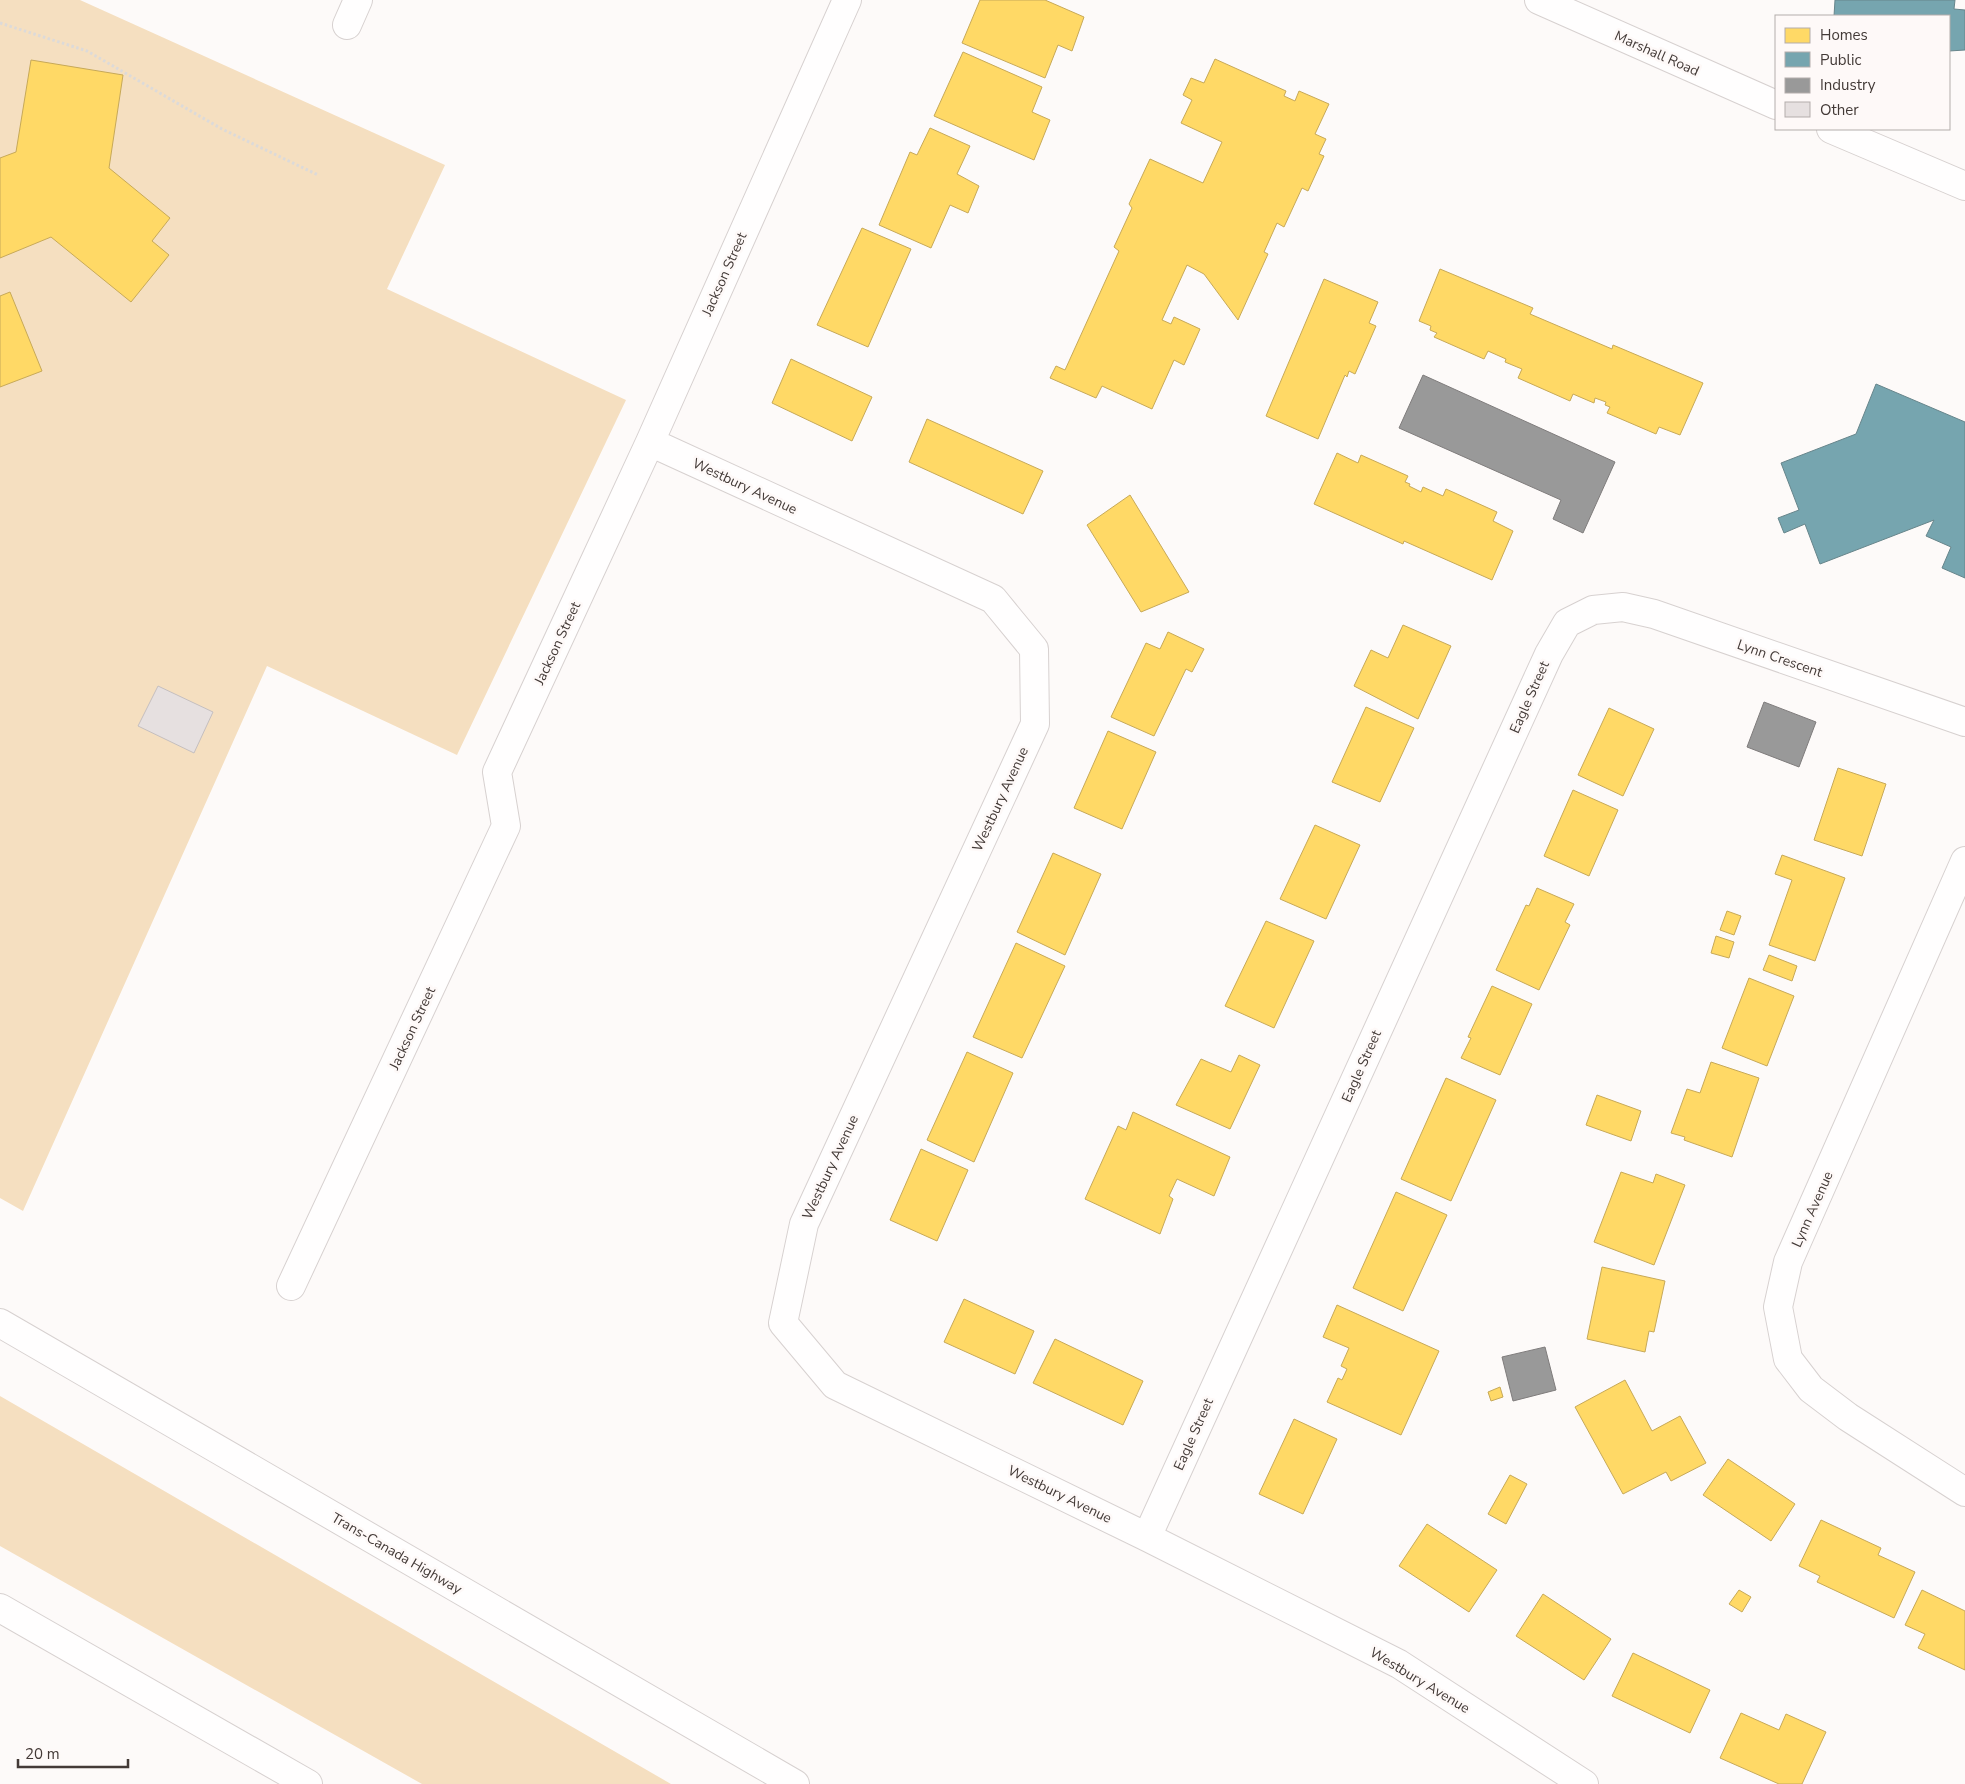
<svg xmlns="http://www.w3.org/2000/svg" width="1965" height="1784" viewBox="0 0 1965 1784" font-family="'Nunito Sans',sans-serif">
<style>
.green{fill:#f5dfc0}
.homes{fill:#ffd966;stroke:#c7a958}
.public{fill:#76a5af;stroke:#67858b}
.industry{fill:#999;stroke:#7f7c7c}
.building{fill:#e6e0e0;stroke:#c5bfbf}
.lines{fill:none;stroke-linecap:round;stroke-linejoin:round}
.minor-casing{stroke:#d7d1d0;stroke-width:30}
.major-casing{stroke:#d7d1d0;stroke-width:30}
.highway-casing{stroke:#d7d1d0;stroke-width:30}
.path{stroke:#dcdad9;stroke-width:3;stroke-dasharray:2.5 2.5;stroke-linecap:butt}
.minor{stroke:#fffefe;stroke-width:28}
.major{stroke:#fffefe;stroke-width:28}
.highway{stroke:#fffefe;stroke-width:28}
.labels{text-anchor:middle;stroke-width:5;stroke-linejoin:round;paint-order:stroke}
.street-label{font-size:14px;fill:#433a37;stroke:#fef9f8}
</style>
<rect width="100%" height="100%" fill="#fdfaf9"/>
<path class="green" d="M0 0H80L445 165 387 289 626 400 457 755 267 666 23 1211 0 1198Z
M0 1396 671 1784H422L0 1546Z"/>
<path class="homes" d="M980 0H1045L1084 17 1072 51 1058 45 1045 78 962 43Z
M963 52 1042 87 1032 112 1050 120 1034 160 934 116Z
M1215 59 1286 91 1284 96 1295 101 1299 91 1329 104 1315 134 1326 139 1319 154 1324 156 1308 191 1302 188 1284 227 1277 223 1264 252 1268 254 1238 320 1204 274 1187 265 1162 320 1171 324 1174 317 1200 329 1184 365 1174 360 1152 409 1102 386 1096 398 1050 378 1056 366 1065 370 1119 251 1114 247 1132 208 1129 204 1150 159 1203 183 1222 142 1181 123 1192 100 1183 95 1191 78 1204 83Z
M31 60 123 75 109 168 170 218 152 241 169 255 131 302 51 237 0 258V158L16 152Z
M930 128 970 146 957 174 979 186 968 213 950 205 931 248 879 225 910 152 917 155Z
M862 228 911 249 868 347 817 325Z
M1440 269 1533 308 1530 314 1612 349 1613 345 1703 383 1680 435 1659 427 1656 434 1607 413 1610 407 1605 405 1606 402 1595 398 1594 403 1573 394 1570 401 1518 378 1522 369 1505 362 1506 359 1488 351 1484 359 1434 337 1437 333 1430 330 1431 326 1419 321Z
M1324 279 1378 302 1369 323 1376 326 1355 374 1349 371 1347 377 1345 375 1318 439 1266 416Z
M10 292 42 371 0 387V296Z
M791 359 872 397 852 441 772 403Z
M927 419 1043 471 1023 514 909 462Z
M1337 453 1358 463 1361 455 1408 476 1405 482 1410 484 1409 486 1421 492 1423 487 1443 496 1446 489 1497 512 1493 521 1513 531 1492 580 1404 541 1403 544 1314 504Z
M1130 495 1189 592 1141 612 1087 525Z
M1403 625 1451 646 1418 719 1354 686 1371 650 1388 658Z
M1168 632 1204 649 1192 672 1186 669 1154 736 1111 717 1146 643 1160 649Z
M1366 707 1414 728 1380 802 1332 782Z
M1609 708 1654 729 1623 796 1578 775Z
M1108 731 1156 752 1122 829 1074 808Z
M1838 768 1886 784 1862 856 1814 840Z
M1573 790 1618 810 1589 876 1544 856Z
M1315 825 1360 845 1326 919 1280 899Z
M1053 853 1101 874 1065 955 1017 932Z
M1782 855 1845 878 1815 961 1769 945 1792 880 1775 874Z
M1537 888 1574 904 1565 922 1570 925 1539 990 1496 970 1526 905 1529 906Z
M1727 911 1741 916 1734 935 1720 930Z
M1266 921 1314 941 1274 1028 1225 1006Z
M1716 936 1734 942 1729 958 1711 953Z
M1016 943 1065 966 1022 1058 973 1037Z
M1769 955 1797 966 1792 981 1763 970Z
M1749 978 1794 996 1767 1066 1722 1048Z
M1492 986 1532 1004 1500 1075 1461 1058 1471 1038 1468 1037Z
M967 1052 1013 1073 974 1162 927 1140Z
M1239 1055 1260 1065 1230 1129 1176 1105 1201 1059 1231 1072Z
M1711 1062 1759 1078 1732 1157 1684 1140 1685 1137 1671 1133 1687 1089 1700 1093Z
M1446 1078 1496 1100 1451 1201 1401 1179Z
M1597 1095 1641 1111 1631 1141 1586 1125Z
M1133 1112 1230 1157 1214 1196 1177 1179 1169 1196 1173 1199 1160 1234 1085 1199 1118 1126 1126 1130Z
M921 1149 968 1170 937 1241 890 1220Z
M1621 1172 1653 1183 1656 1174 1685 1185 1654 1265 1594 1242Z
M1396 1192 1447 1215 1403 1311 1353 1288Z
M1602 1267 1665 1281 1654 1332 1649 1331 1645 1352 1587 1339Z
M964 1299 1034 1331 1015 1374 944 1342Z
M1337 1305 1439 1351 1401 1435 1327 1402 1338 1378 1342 1380 1347 1369 1341 1366 1349 1348 1323 1337Z
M1055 1339 1143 1381 1123 1425 1033 1383Z
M1625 1380 1652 1431 1680 1416 1706 1463 1671 1481 1666 1472 1623 1494 1575 1407Z
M1500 1387 1503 1397 1491 1401 1488 1392Z
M1294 1419 1337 1439 1303 1514 1259 1494Z
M1728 1459 1795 1504 1771 1541 1703 1495Z
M1510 1475 1527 1484 1506 1524 1488 1514Z
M1821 1520 1881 1548 1878 1555 1915 1572 1894 1618 1817 1582 1820 1576 1799 1566Z
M1427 1524 1497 1570 1469 1612 1399 1566Z
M1739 1590 1751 1597 1742 1612 1729 1604Z
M1922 1590 1965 1611V1670L1918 1648 1925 1634 1905 1625Z
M1543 1594 1611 1639 1584 1680 1516 1636Z
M1633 1653 1710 1690 1690 1733 1612 1696Z
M1741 1713 1779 1730 1786 1714 1826 1732 1802 1784H1779L1720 1758Z"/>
<path class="public" d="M1835 0H1955L1954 9 1965 10V50L1949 51V16H1834Z
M1876 384 1965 422V578L1942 568 1951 547 1926 536 1934 520 1820 564 1805 524 1784 533 1778 518 1799 510 1781 463 1856 434Z"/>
<path class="industry" d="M1423 375 1615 462 1583 533 1553 519 1561 500 1399 428Z
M1764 702 1816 722 1799 767 1747 747Z
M1545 1347 1556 1390 1513 1401 1502 1357Z"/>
<path class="building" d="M158 686 213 712 194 753 138 726Z"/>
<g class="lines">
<g class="minor-casing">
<path id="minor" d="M347 25 358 0
M650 442 993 599 1034 649 1035 724 804 1224 783 1323 835 1385 1147 1537 1399 1664 1584 1784
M1965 861 1788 1262 1778 1307 1788 1359 1811 1389 1848 1417 1965 1492
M291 1286 506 826 497 772 650 442 847 0
M1147 1537 1549 654 1567 623 1593 610 1623 607 1654 614 1965 722"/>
</g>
<g class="major-casing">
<path id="major" d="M1539 0 1776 105
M1831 129 1965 186"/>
</g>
<g class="highway-casing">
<path id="highway" d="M0 1323 795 1784
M0 1608 308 1784"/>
</g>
<path class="path" d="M0 23 87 51 222 129 318 175"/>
<use href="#minor" class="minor"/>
<use href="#major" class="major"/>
<use href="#highway" class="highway"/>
</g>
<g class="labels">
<g class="street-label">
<text transform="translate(1657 53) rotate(24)" y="5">Marshall Road</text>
<text transform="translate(724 274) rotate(-66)" y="5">Jackson Street</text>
<text transform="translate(745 486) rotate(25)" y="5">Westbury Avenue</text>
<text transform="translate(557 643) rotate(-65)" y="5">Jackson Street</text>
<text transform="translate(1780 658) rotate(19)" y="5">Lynn Crescent</text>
<text transform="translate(1529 697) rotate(-66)" y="5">Eagle Street</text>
<text transform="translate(1000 799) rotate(-65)" y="5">Westbury Avenue</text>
<text transform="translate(412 1028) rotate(-65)" y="5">Jackson Street</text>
<text transform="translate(1361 1066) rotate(-66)" y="5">Eagle Street</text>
<text transform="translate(830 1167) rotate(-65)" y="5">Westbury Avenue</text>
<text transform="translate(1812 1209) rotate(-66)" y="5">Lynn Avenue</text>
<text transform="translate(1193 1434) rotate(-66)" y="5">Eagle Street</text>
<text transform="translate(1060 1494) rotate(26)" y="5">Westbury Avenue</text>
<text transform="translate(397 1553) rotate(30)" y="5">Trans-Canada Highway</text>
<text transform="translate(1420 1680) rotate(31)" y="5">Westbury Avenue</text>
</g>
</g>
<rect x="1775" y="15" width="175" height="115" fill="#fef9f8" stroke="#b3adab"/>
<rect x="1785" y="28" width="25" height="15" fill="#ffd966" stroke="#b3adab"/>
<text x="1820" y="40" font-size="15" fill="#433a37">Homes</text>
<rect x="1785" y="52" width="25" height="15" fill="#76a5af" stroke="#b3adab"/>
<text x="1820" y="65" font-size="15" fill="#433a37">Public</text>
<rect x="1785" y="78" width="25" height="15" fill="#999999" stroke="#b3adab"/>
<text x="1820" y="90" font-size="15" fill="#433a37">Industry</text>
<rect x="1785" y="102" width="25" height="15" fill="#e6e0e0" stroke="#b3adab"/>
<text x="1820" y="115" font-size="15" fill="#433a37">Other</text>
<path d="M18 1759v8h110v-8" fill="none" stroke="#433a37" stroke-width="2.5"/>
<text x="25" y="1759" font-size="15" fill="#433a37" stroke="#fef9f8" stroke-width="4" paint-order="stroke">20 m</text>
</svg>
